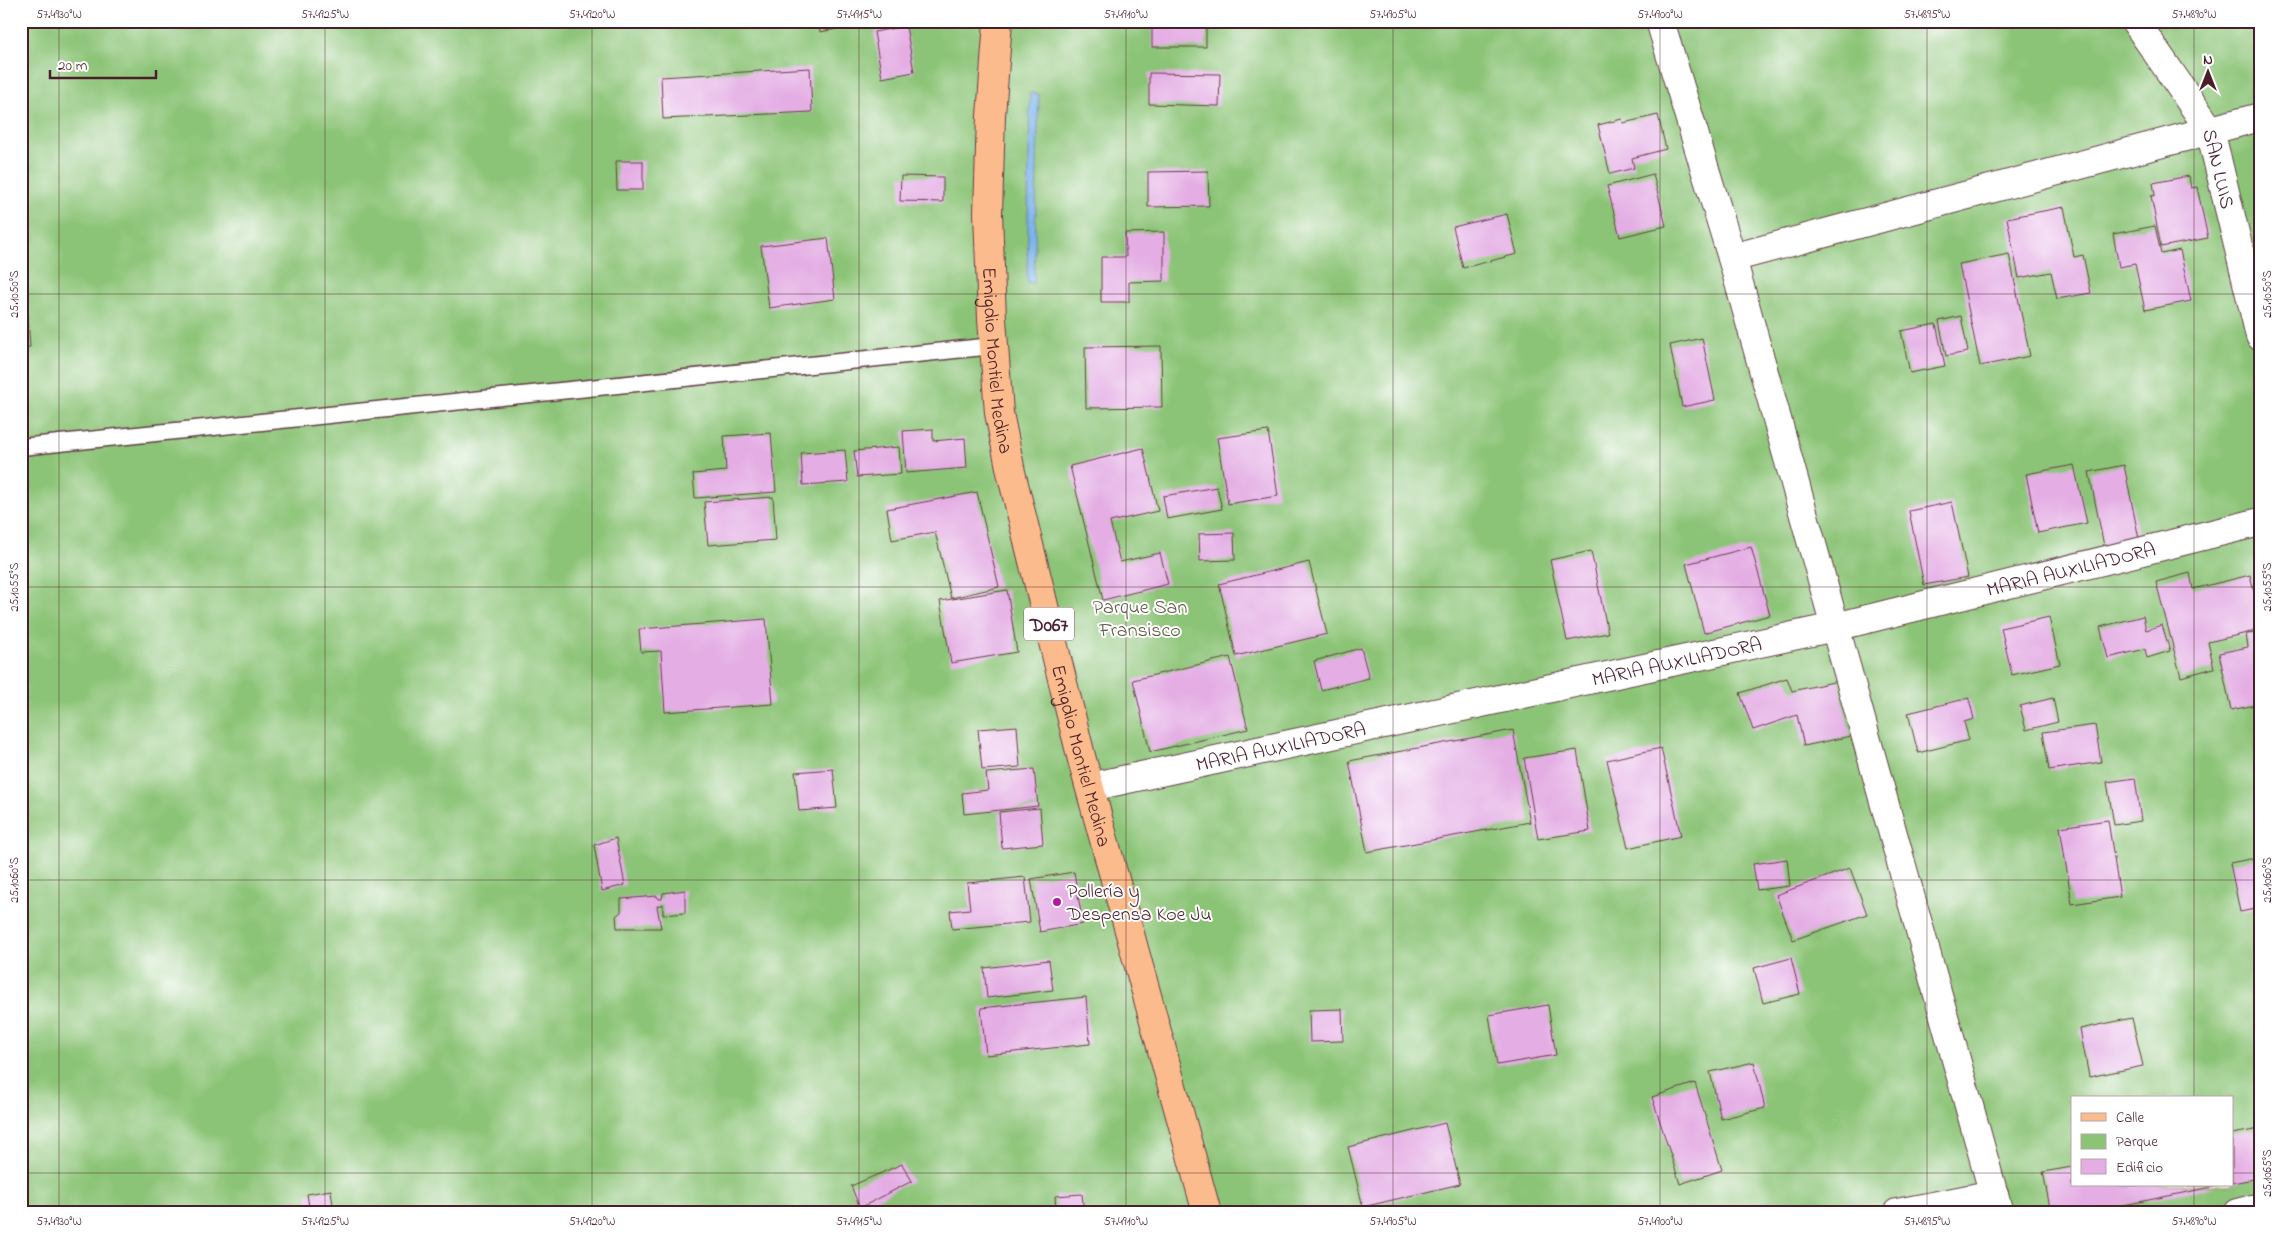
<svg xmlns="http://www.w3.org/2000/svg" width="2281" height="1234" viewBox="0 0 2281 1234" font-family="'Indie Flower',sans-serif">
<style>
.green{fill:#8cc477;stroke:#6b7251;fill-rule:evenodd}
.water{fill:#7bb3eb;stroke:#62698b}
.building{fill:#e4aee4}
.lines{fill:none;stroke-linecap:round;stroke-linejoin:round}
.service-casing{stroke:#643e45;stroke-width:19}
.minor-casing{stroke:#643e45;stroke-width:30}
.primary-casing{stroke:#643e45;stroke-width:30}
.service{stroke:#fff;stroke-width:16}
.minor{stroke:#fff;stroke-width:28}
.primary{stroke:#fbbb8c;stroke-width:28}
.ticks{fill:none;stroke:#4a1f2b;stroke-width:1;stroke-opacity:0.45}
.poi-dot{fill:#b5179e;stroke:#fff;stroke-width:2}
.labels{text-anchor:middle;stroke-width:4;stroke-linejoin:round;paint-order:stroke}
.shield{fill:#fff;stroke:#80626b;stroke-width:1}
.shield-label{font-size:19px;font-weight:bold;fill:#4a1f2b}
.street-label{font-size:20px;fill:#4a1f2b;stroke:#fff}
.park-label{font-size:20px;fill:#615946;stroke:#fff}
.poi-label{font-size:20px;fill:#4a1f2b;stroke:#fff;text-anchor:start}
.neatline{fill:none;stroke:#4a1f2b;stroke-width:2}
.ticks-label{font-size:12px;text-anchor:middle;fill:#4a1f2b}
</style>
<rect width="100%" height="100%" fill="#fff"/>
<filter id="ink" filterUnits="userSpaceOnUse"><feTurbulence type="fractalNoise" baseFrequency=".02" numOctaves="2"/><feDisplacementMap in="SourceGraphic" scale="10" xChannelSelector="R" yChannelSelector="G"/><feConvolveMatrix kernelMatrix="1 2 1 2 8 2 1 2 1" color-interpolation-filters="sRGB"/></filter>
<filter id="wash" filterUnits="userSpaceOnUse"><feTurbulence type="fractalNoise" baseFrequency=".0096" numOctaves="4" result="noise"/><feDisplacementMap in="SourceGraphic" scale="20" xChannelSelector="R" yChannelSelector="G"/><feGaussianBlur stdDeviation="1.12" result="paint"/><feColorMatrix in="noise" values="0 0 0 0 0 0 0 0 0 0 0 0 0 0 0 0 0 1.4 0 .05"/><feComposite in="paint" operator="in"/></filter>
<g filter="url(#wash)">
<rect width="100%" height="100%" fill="#f7ebd8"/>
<path class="green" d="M21 21H2260V1213H21ZM2072 1098H2232V1185H2072Z"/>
<path class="water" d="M1030 93 1039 94 1034 283 1027 282Z"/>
<g id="blocks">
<path class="building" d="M818 21H876L877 22 820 32Z
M1152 21H1206V47H1152Z
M1266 21H1304V24L1266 25Z
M906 26 914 72 882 78 874 32Z
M810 68 812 112 663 119 661 77Z
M1149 73 1220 74 1219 106 1149 104Z
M1658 115 1666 149 1632 158 1634 168 1610 174 1598 125 1622 119 1623 123Z
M616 161H643V190H617Z
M1208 171 1209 206 1148 207V172Z
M1653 174 1666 226 1620 237 1607 186Z
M901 176 943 177V202L900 201Z
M2189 176 2191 188 2197 187 2208 238 2161 247 2151 196 2155 195 2153 183Z
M2064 207 2074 257 2083 255 2091 293 2057 299 2051 272 2019 278 2007 218Z
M1507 214 1517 254 1463 268 1453 227Z
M2155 226 2161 254 2180 250 2191 301 2145 310 2135 264 2119 267 2113 234Z
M1164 232V281L1129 282V302H1101V257H1126L1125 233Z
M828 238 835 299 769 308 761 246Z
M2009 254 2030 356 1980 366 1959 264Z
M21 262H24L30 347 21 348Z
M1961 316 1968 352 1946 356 1939 321Z
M1936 324 1945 366 1910 373 1901 331Z
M1702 338 1715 400 1682 407 1670 345Z
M1161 346 1162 407 1086 408 1085 347Z
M933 429V441L965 438 967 468 906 473 903 431Z
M1268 431 1278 496 1228 504 1217 438Z
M771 433 776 492 695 498 693 474 726 471 724 436Z
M899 447 901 474 857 477 854 451Z
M1143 448 1158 511 1110 522 1120 562 1160 553 1168 584 1103 600 1070 466Z
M845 450 848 482 803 485 801 453Z
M2074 465 2087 523 2038 533 2026 474Z
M2124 465 2139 539 2104 546 2089 472Z
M1217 487 1222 509 1167 519 1163 496Z
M977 492 999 587 951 598 935 532 892 540 887 509Z
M773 497 776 540 708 545 704 502Z
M1952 502 1968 577 1924 585 1909 511Z
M1234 533 1235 560 1200 561 1199 534Z
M1751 547 1770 615 1704 633 1686 564Z
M1591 551 1608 633 1567 641 1550 560Z
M1309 562 1327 634 1236 656 1219 584Z
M2190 573 2193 589 2250 575 2260 614V630L2208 642 2214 668 2181 677 2156 582Z
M1007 590 1017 652 951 663 940 601Z
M2143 616 2146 630 2162 625 2170 651 2147 658 2145 649 2108 658 2100 627Z
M2049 617 2060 664 2012 675 2001 628Z
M766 619 773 704 665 712 661 651 641 652 639 629Z
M2260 633V704L2231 710 2219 653 2248 647 2246 634Z
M1361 648 1369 678 1321 690 1314 661Z
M1230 657 1248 729 1150 752 1133 680Z
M1787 678 1792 691 1838 681 1851 736 1804 746 1797 715 1753 730 1740 693Z
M1969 698 1974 719 1964 722 1969 740 1918 753 1908 713Z
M2053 698 2058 722 2026 730 2020 706Z
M2095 725 2101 762 2049 770 2043 732Z
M1017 726 1020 767 982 770 978 729Z
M1513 730 1530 822 1367 852 1349 761Z
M1661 748 1681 836 1628 848 1607 760Z
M1577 750 1590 831 1538 839 1524 758Z
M833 769 837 808 799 811 795 772Z
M1034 769 1038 806 964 814 962 793 988 790 986 773Z
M2135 778 2141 821 2114 825 2107 782Z
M1040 808 1043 844 1002 848 999 812Z
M2108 820 2120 897 2072 904 2060 827Z
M616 838 625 885 602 891 594 845Z
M2260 857V908L2240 912 2230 863Z
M1787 859 1790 886 1757 890 1753 864Z
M1850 868 1867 914 1793 940 1776 895Z
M1074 872 1083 924 1040 932 1031 879Z
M1025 877 1030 922 952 929 950 911 970 909 967 883Z
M685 890V913L663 915V904L657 906 661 928H617L616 916 621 912V899L657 896 659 899H662L663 893Z
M21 925 26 947 21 948Z
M1791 958 1800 994 1763 1003 1754 968Z
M1049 960 1053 990 987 998 984 968Z
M1086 997 1090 1044 986 1055 981 1008Z
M1548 1005 1556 1055 1497 1065 1489 1015Z
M1342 1009 1343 1041 1310 1042 1309 1010Z
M2132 1018 2143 1066 2089 1077 2080 1029Z
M1754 1062 1765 1108 1721 1119 1710 1072Z
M1695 1083 1722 1170 1680 1184 1652 1097Z
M1445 1123 1460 1184 1363 1207 1348 1147Z
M2260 1129V1178L2232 1183V1134Z
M902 1164 912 1181 860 1208 851 1186Z
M2072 1167V1185L2217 1186 2085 1213H2051L2043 1172Z
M331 1190 334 1213H310L307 1194Z
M1082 1194 1084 1213H1056L1055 1196Z
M835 1208V1213H794V1211Z"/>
</g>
</g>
<g filter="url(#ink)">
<use href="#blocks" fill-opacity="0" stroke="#643e45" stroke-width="1"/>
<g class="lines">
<g class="service-casing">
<path id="service" d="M21 447 993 346"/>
</g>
<g class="minor-casing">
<g id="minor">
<path d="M1660 21 1732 258 1999 1213"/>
<path id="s1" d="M2135 21 2210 130 2260 336"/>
<path d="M1732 258 2260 117"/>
<path id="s2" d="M1090 787 1835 627 2260 522"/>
<path d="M1897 1213 1994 1194"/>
<path d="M2237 1213 2260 1207"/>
</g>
</g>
<g class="primary-casing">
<g id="primary">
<path id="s3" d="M998 21 991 116 988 213 992 319 999 413 1011 472 1082 760 1207 1213"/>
</g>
</g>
<use href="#service" class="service"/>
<use href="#minor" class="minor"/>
<use href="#primary" class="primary"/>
</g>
</g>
<path class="ticks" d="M59 21V1213M325 21V1213M592 21V1213M859 21V1213M1126 21V1213M1393 21V1213M1660 21V1213M1927 21V1213M2194 21V1098M21 294H2260M21 587H2260M21 880H2260M21 1173H2072M2232 1173H2260M2194 1185V1213"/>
<circle class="poi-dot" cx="1057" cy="902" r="5"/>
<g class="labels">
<rect class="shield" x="1024" y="607.5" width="50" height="33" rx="4"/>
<g class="shield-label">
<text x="1049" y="631">D067</text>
</g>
<g class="street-label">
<text dy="7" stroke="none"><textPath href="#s1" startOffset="172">SAN LUIS</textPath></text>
<text dy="7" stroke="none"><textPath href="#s3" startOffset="340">Emigdio Montiel Medina</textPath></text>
<text dy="7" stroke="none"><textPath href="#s2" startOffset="1005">MARIA AUXILIADORA</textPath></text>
<text dy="7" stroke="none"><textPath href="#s2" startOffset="600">MARIA AUXILIADORA</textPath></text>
<text dy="7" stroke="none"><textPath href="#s2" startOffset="195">MARIA AUXILIADORA</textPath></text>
<text dy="7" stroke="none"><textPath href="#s3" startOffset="745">Emigdio Montiel Medina</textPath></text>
</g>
<g class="park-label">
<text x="1140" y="613">Parque San<tspan x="1140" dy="23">Fransisco</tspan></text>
</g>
<g class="poi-label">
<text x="1067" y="897">Pollería y<tspan x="1067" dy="23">Despensa Koe Ju</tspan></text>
</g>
</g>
<rect width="2281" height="1234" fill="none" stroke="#fff" stroke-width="55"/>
<rect x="2071" y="1096" width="162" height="90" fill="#ffffff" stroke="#b7a5aa"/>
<rect x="2081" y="1113" width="25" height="8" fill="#fbbb8c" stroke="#b7a5aa"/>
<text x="2116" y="1122" font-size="15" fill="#4a1f2b">Calle</text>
<rect x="2081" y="1134" width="25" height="15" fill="#8cc477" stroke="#b7a5aa"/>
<text x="2116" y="1146" font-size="15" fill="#4a1f2b">Parque</text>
<rect x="2081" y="1159" width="25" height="15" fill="#e4aee4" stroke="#b7a5aa"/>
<text x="2116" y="1172" font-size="15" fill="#4a1f2b">Edificio</text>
<g transform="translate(2208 72)" stroke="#ffffff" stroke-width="4" paint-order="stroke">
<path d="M0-4L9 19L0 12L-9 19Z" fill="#4a1f2b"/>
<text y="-8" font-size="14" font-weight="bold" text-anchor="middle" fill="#4a1f2b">N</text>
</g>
<path d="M50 70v8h106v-8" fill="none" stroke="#4a1f2b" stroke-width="2.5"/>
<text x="58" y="70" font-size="15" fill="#4a1f2b" stroke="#ffffff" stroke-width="4" paint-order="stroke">20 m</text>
<rect x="28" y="28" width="2226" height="1178" class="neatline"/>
<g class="ticks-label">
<text x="59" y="18">57.4930°W</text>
<text x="325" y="18">57.4925°W</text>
<text x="592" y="18">57.4920°W</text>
<text x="859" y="18">57.4915°W</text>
<text x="1126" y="18">57.4910°W</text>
<text x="1393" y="18">57.4905°W</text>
<text x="1660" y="18">57.4900°W</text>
<text x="1927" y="18">57.4895°W</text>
<text x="2194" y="18">57.4890°W</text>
<text transform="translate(14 294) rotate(-90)" y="4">25.1050°S</text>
<text transform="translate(2267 294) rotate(-90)" y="4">25.1050°S</text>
<text transform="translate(14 587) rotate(-90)" y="4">25.1055°S</text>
<text transform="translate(2267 587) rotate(-90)" y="4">25.1055°S</text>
<text transform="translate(14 880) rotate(-90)" y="4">25.1060°S</text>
<text transform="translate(2267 880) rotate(-90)" y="4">25.1060°S</text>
<text transform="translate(2267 1173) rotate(-90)" y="4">25.1065°S</text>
<text x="59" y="1225">57.4930°W</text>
<text x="325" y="1225">57.4925°W</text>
<text x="592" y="1225">57.4920°W</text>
<text x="859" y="1225">57.4915°W</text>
<text x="1126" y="1225">57.4910°W</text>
<text x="1393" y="1225">57.4905°W</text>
<text x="1660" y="1225">57.4900°W</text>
<text x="1927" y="1225">57.4895°W</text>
<text x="2194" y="1225">57.4890°W</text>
</g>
</svg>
